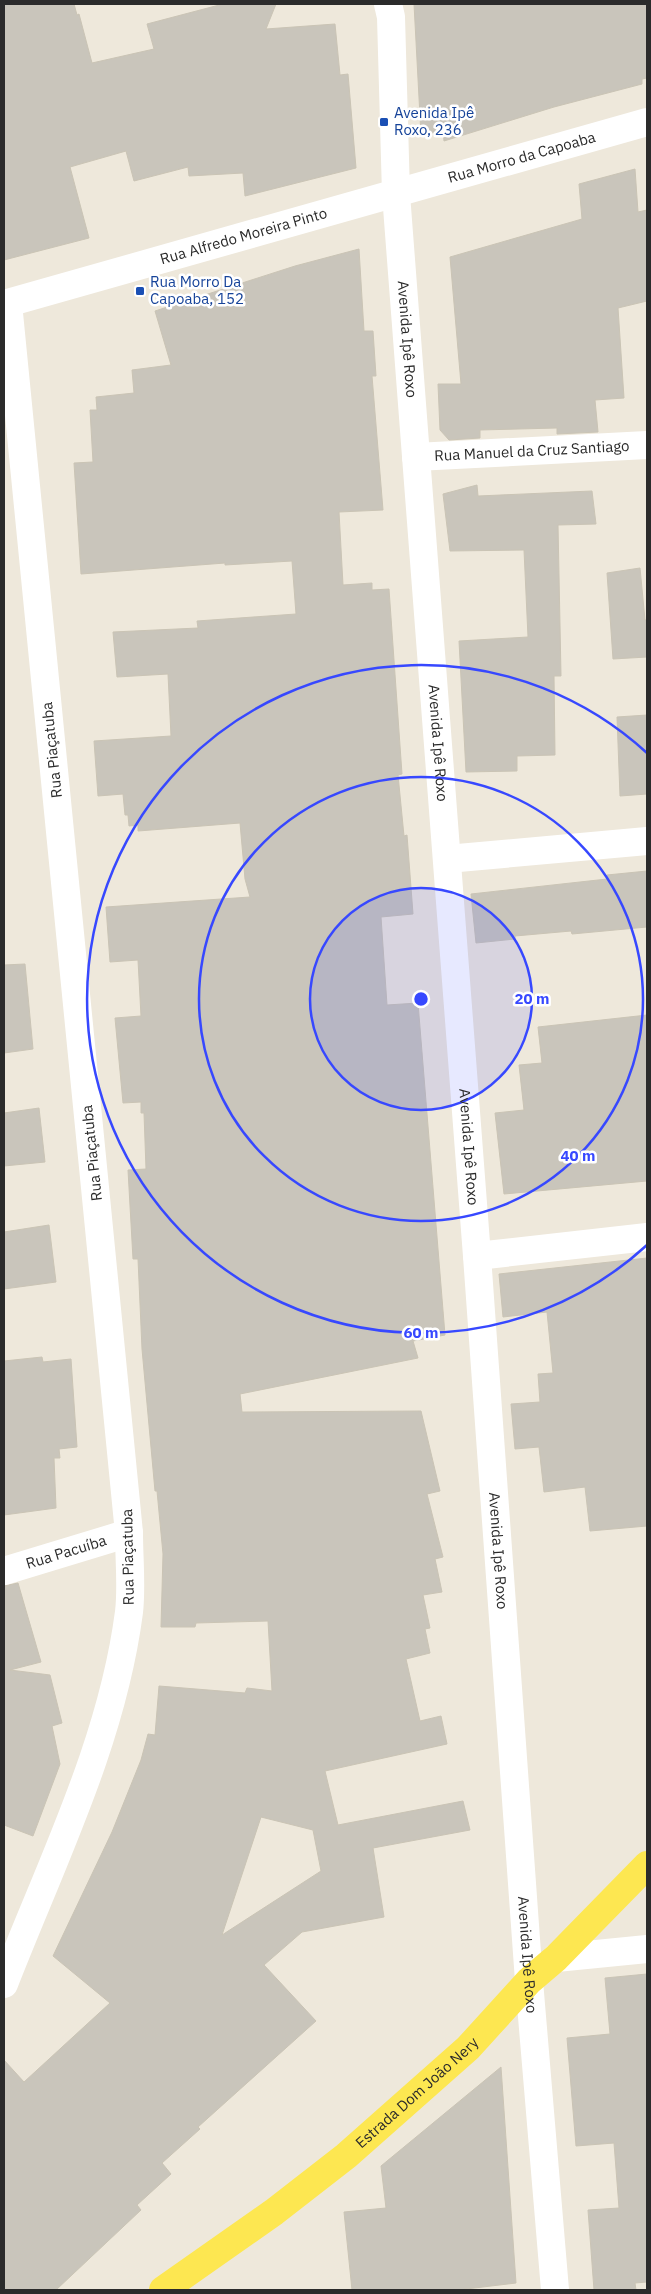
<svg xmlns="http://www.w3.org/2000/svg" width="651" height="2294" viewBox="0 0 651 2294" font-family="'IBM Plex Sans',sans-serif">
<style>
.building{fill:#c9c5bb;stroke:#cac4b5;fill-rule:evenodd}
.lines{fill:none;stroke-linecap:round;stroke-linejoin:round}
.street{stroke:#fff;stroke-width:28}
.secondary{stroke:#fff;stroke-width:28}
.primary{stroke:#fde751;stroke-width:28}
.ring{fill:none;stroke:#3748ff;stroke-width:2.5}
.transit-dot{fill:#1a4fb4;stroke:#fff;stroke-width:2}
.labels{text-anchor:middle;stroke-width:5;stroke-linejoin:round;paint-order:stroke}
.transit-label{font-size:15px;fill:#164399;stroke:#fff;text-anchor:start}
.street-label{font-size:15px;fill:#2b2b2b;stroke:#fff}
.centre{fill:#3748ff;stroke:#fff;stroke-width:2.5}
.ring-label{font-size:15px;text-anchor:middle;font-weight:bold;fill:#3748ff;stroke:#fff;stroke-width:5;stroke-linejoin:round;paint-order:stroke}
</style>
<rect width="100%" height="100%" fill="#eee8db"/>
<path class="building" d="M4 4H74L77 15 79 14 92 63 154 49 147 24 223 4H276L266 29 335 24 340 75 348 74 356 168 245 196 243 173 189 176 188 167 134 181 126 151 70 167 89 238 4 260Z
M414 4H647V78L642 79V84L554 107 444 141 443 131 421 135Z
M635 169 638 212 647 210V301L618 308 624 398 595 400 598 432 557 434V428L480 430V438L449 440 440 430 438 384H461L450 257 582 219 579 184Z
M359 249 364 331H373L376 376H372L383 510 339 512 343 585 372 583V590L389 589 402 774 398 775 404 836 407 835 413 914 381 917 387 1005 418 1003 445 1335 413 1341 418 1358 240 1394 242 1412 421 1411 440 1491 427 1494 443 1557 435 1559 442 1592 423 1595 430 1628 425 1629 430 1653 406 1659 420 1721 441 1716 447 1744 325 1771 338 1825 463 1801 470 1830 373 1848 384 1917 302 1932 264 1965 316 2021 198 2127 200 2129 162 2163 171 2174 137 2205 141 2210 56 2290H4V2060L24 2082 110 2003 53 1956 112 1832 141 1760 148 1734 155 1735 159 1686 245 1693 247 1688 272 1691 268 1621 196 1623 195 1627H161L163 1554 157 1491H155L142 1349 138 1259H133L128 1170 146 1169 144 1113H141V1102L123 1103 115 1018 141 1016 138 960 110 962 106 907 250 897 245 879 240 823 138 831V825L129 826 128 815H125L123 794 98 796 94 741 171 736 168 674 117 677 113 632 198 628 197 621 296 614 292 561 225 565V563L81 574 74 463 93 462 90 410H97L96 397 134 393 132 370 171 365 155 311 295 266ZM261 1817 313 1830 321 1871 222 1935Z
M477 485 478 496 592 491 596 524 558 525 561 676H554L555 755 517 756V771L466 772 459 641 528 637 524 550 450 551 443 494Z
M640 568 645 620H647V657L613 659 607 573Z
M647 715V794L620 796 617 717Z
M647 871V927L572 934 571 931 515 936V939L476 943 471 894 607 879V875Z
M25 964 33 1049 4 1053V965Z
M647 1015V1181L504 1194 495 1113 524 1110 519 1065 542 1063 538 1027Z
M39 1108 45 1162 4 1166V1113Z
M49 1225 56 1282 4 1289V1232Z
M647 1258V1526L590 1531 585 1487 544 1492 539 1447 515 1449 511 1404 540 1402 538 1374 553 1373 547 1312 503 1317 499 1274Z
M42 1357 43 1362 71 1359 77 1447 59 1449 60 1458H54L56 1508 4 1515V1361Z
M18 1583 41 1662 10 1670 50 1675 62 1723 52 1726 60 1764 33 1836 4 1825V1586Z
M647 1974V2282L635 2283 636 2290H594L588 2210 619 2208 614 2143 576 2146 567 2038 610 2034 605 1978Z
M501 2067 516 2283 458 2290H352L344 2212 386 2208 381 2166Z"/>
<g class="lines">
<g class="street">
<path id="s1" d="M4 304 647 122"/>
<path id="s2" d="M416 457 647 445"/>
<path d="M447 859 647 841"/>
<path d="M477 1256 647 1237"/>
<path id="s3" d="M4 1571 129 1533"/>
<path d="M556 1958 647 1949"/>
<path d="M4 1984C51 1863 112 1743 129 1612 132 1587 129 1559 129 1533L8 303"/>
</g>
<path class="secondary" id="s4" d="M388 4 391 17 396 194 477 1256 529 1981 555 2290"/>
<path class="primary" id="s5" d="M163 2290 274 2212 346 2156 468 2048 529 1981 556 1958 647 1865"/>
</g>
<circle cx="421" cy="999" r="111" fill="#3748ff" fill-opacity=".12"/>
<g class="ring">
<circle cx="421" cy="999" r="111"/>
<circle cx="421" cy="999" r="222"/>
<path d="M647 1245A334 334 0 1 1 647 753"/>
</g>
<g class="transit-dot">
<rect x="379" y="117" width="10" height="10" rx="2.5"/>
<rect x="135" y="286" width="10" height="10" rx="2.5"/>
</g>
<g class="labels">
<g class="transit-label">
<text x="394" y="118">Avenida Ipê<tspan x="394" dy="17">Roxo, 236</tspan></text>
<text x="150" y="287">Rua Morro Da<tspan x="150" dy="17">Capoaba, 152</tspan></text>
</g>
<g class="street-label">
<text dy="5" stroke="none"><textPath href="#s1" startOffset="538">Rua Morro da Capoaba</textPath></text>
<text dy="5" stroke="none"><textPath href="#s1" startOffset="249">Rua Alfredo Moreira Pinto</textPath></text>
<text dy="5" stroke="none"><textPath href="#s4" startOffset="336">Avenida Ipê Roxo</textPath></text>
<text dy="5" stroke="none"><textPath href="#s2" startOffset="116">Rua Manuel da Cruz Santiago</textPath></text>
<text dy="5" stroke="none"><textPath href="#s4" startOffset="741">Avenida Ipê Roxo</textPath></text>
<text transform="translate(52 750) rotate(-96)" y="5">Rua Piaçatuba</text>
<text dy="5" stroke="none"><textPath href="#s4" startOffset="1146">Avenida Ipê Roxo</textPath></text>
<text transform="translate(92 1153) rotate(-96)" y="5">Rua Piaçatuba</text>
<text dy="5" stroke="none"><textPath href="#s4" startOffset="1551">Avenida Ipê Roxo</textPath></text>
<text dy="5" stroke="none"><textPath href="#s3" startOffset="65">Rua Pacuíba</textPath></text>
<text transform="translate(128 1557) rotate(-91)" y="5">Rua Piaçatuba</text>
<text dy="5" stroke="none"><textPath href="#s4" startOffset="1956">Avenida Ipê Roxo</textPath></text>
<text dy="5" stroke="none"><textPath href="#s5" startOffset="322">Estrada Dom João Nery</textPath></text>
</g>
</g>
<circle cx="421" cy="999" r="8" class="centre"/>
<g class="ring-label">
<text x="532" y="1004">20 m</text>
<text x="578" y="1161">40 m</text>
<text x="421" y="1338">60 m</text>
</g>
<rect width="651" height="2294" fill="none" stroke="#2b2b2b" stroke-width="10"/>
</svg>
